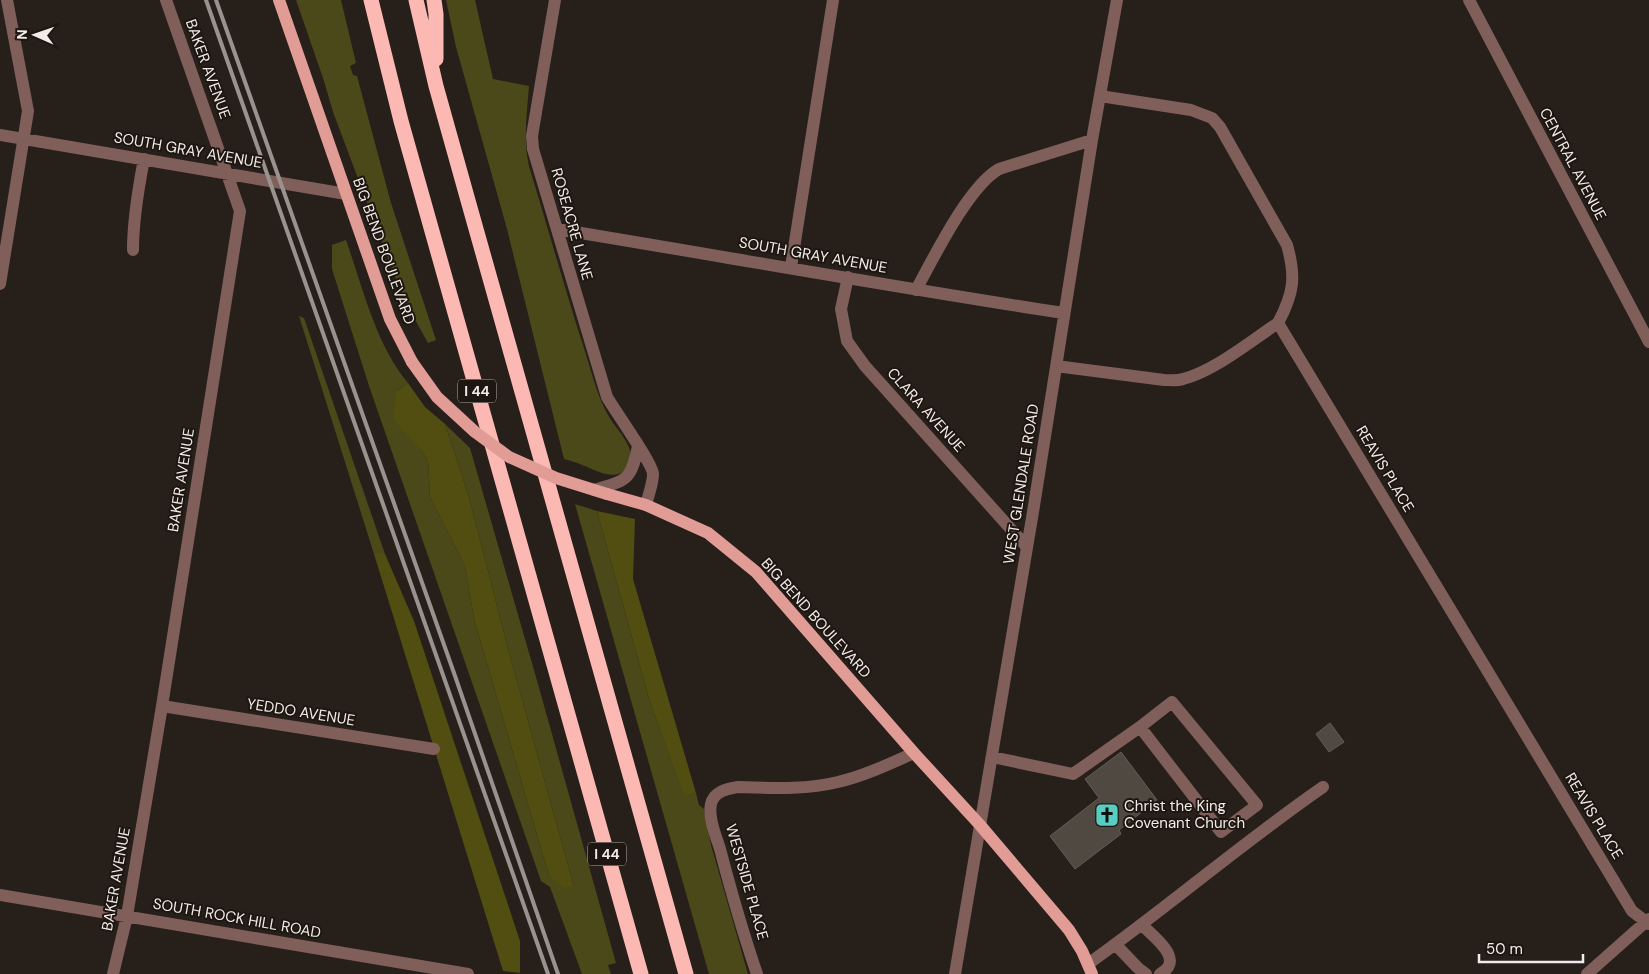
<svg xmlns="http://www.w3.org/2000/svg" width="1649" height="974" viewBox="0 0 1649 974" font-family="'DM Sans',sans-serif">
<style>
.green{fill:#4b4819}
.forest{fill:#524d10}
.building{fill:#4f4941;stroke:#635d55}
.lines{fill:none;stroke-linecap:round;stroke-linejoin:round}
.minor{stroke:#805f5b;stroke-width:12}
.major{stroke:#e19c96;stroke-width:12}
.highway{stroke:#fcb9b3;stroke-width:15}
.rail{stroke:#99928e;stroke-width:4}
.major-bridge{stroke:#e19c96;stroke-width:12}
.labels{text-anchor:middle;stroke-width:4;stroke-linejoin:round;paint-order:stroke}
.shield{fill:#1e1611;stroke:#b2aca8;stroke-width:1}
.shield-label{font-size:14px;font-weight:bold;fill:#f2ece9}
.street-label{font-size:15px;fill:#f2ece9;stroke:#1e1611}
.poi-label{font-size:15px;fill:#f2ece9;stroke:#1e1611;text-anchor:start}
</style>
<rect width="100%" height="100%" fill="#271f1a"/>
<path class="green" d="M296 0H341L356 63 350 66 353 75 357 76 391 203 436 340 428 343 403 298 333 112 324 81Z
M446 0H475L493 79 529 86C527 113 523 139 529 166 547 225 564 286 583 345 591 369 597 398 611 420 619 432 639 452 628 467 616 483 596 470 582 465 576 462 570 461 564 459L507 229 456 47Z
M346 240C363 288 375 343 408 383L396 391 421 450 428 461 430 497 465 566 474 619 549 876 574 887 507 645 469 497 445 424 470 448 538 684 616 963 608 965 611 974H582L550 887 541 881 369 386 332 269V245Z
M299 316 304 318 385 554H374Z
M575 504 597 511 649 699 684 795 696 793 699 805 704 809 711 845 748 974H709Z"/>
<path class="forest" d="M408 383 425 407 445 424 469 497 507 645 574 887 563 888 549 876 474 619 465 566 430 497 428 461 421 450 393 419 396 391Z
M597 511 635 519 633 579 696 793 684 796 649 699Z
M374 554H385L414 621 520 941V973L503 971Z"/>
<path class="building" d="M1330 723 1344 742 1329 752 1316 734Z
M1121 752 1157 800 1119 830 1121 834 1075 869 1050 836 1099 798 1085 779Z"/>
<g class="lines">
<path class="minor" d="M555 0 532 136 533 149 607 397C615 411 653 464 653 474 653 484 648 496 646 505
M1469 0 1649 342
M1100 96 1191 110 1212 118 1220 127 1287 245C1296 277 1294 293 1278 323L1632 911 1649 924
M0 135 346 194
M557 229C726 257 894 287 1063 313
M133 250C133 219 138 190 144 159
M791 267 833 0
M848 277 841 309 847 341 865 366 1027 547
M0 284 28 111 7 0
M916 290C934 257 968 187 999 169L1092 140
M1056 366 1164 380C1170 380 1177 381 1183 379 1214 371 1251 341 1278 323
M594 490C627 480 631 481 638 446
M162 706 434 749
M992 757 1073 774 1140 727 1221 832 1257 805 1172 702 1140 727
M0 895 468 974
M1142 925C1154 937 1186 960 1160 974
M1116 945 1138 968 1146 974
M1088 964C1168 907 1242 843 1323 787
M113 974 127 916 162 706 240 211 166 0
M757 974C743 933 731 891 720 849 716 836 708 818 711 804 714 791 727 789 738 787 771 788 806 790 838 782 864 776 889 764 914 753
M955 974 1033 512 1092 140 1117 0
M1587 974 1649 919"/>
<path class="major" d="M279 0 390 319 412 362
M607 494 646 505 708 533 756 572 914 753 980 825 1069 930 1082 951 1092 974"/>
<path class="highway" d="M371 0 401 121 641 974
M416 0 436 86 469 204 686 974
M434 0 436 14V59"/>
<path class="rail" d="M206 0 548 974
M216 0 454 673 558 974"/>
<path class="major-bridge" d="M412 362 437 397 475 432 509 457 556 478 607 494"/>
</g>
<defs>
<g id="church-square" transform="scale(1.25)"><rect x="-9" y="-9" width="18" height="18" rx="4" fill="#57cec1" stroke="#1e1611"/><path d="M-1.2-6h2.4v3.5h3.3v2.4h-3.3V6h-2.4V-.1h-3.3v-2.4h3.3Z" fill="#111"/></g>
</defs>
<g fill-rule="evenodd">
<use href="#church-square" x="1107" y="815"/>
</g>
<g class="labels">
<g class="shield">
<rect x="458" y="379.5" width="38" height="23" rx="4"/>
<rect x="588" y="842.5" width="38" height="23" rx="4"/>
</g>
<g class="shield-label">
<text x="477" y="396">I 44</text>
<text x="607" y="859">I 44</text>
</g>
<g class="street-label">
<text transform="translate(208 69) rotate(70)" y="5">BAKER AVENUE</text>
<text transform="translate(188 150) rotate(10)" y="5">SOUTH GRAY AVENUE</text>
<text transform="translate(1573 164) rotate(62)" y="5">CENTRAL AVENUE</text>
<text transform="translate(572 224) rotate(74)" y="5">ROSEACRE LANE</text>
<text transform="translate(384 251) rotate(70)" y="5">BIG BEND BOULEVARD</text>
<text transform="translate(813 255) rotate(10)" y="5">SOUTH GRAY AVENUE</text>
<text transform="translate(926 410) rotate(48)" y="5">CLARA AVENUE</text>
<text transform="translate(1385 469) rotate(59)" y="5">REAVIS PLACE</text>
<text transform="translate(181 480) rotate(-81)" y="5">BAKER AVENUE</text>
<text transform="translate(1021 484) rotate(-81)" y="5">WEST GLENDALE ROAD</text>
<text transform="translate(816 618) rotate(48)" y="5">BIG BEND BOULEVARD</text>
<text transform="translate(301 712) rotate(9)" y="5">YEDDO AVENUE</text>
<text transform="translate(1594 816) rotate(59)" y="5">REAVIS PLACE</text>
<text transform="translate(116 879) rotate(-80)" y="5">BAKER AVENUE</text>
<text transform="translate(747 882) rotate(74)" y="5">WESTSIDE PLACE</text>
<text transform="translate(237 918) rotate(10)" y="5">SOUTH ROCK HILL ROAD</text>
</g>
<g class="poi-label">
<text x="1124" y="811">Christ the King<tspan x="1124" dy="17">Covenant Church</tspan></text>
</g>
</g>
<g transform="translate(35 35) rotate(272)" stroke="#1e1611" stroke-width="4" paint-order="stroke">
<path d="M0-4L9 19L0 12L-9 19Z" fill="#f2ece9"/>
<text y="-8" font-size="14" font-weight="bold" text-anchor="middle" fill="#f2ece9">N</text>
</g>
<path d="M1479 954v8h104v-8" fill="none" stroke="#f2ece9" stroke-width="2.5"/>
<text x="1486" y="954" font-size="15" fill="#f2ece9" stroke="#1e1611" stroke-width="4" paint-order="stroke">50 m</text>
</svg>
